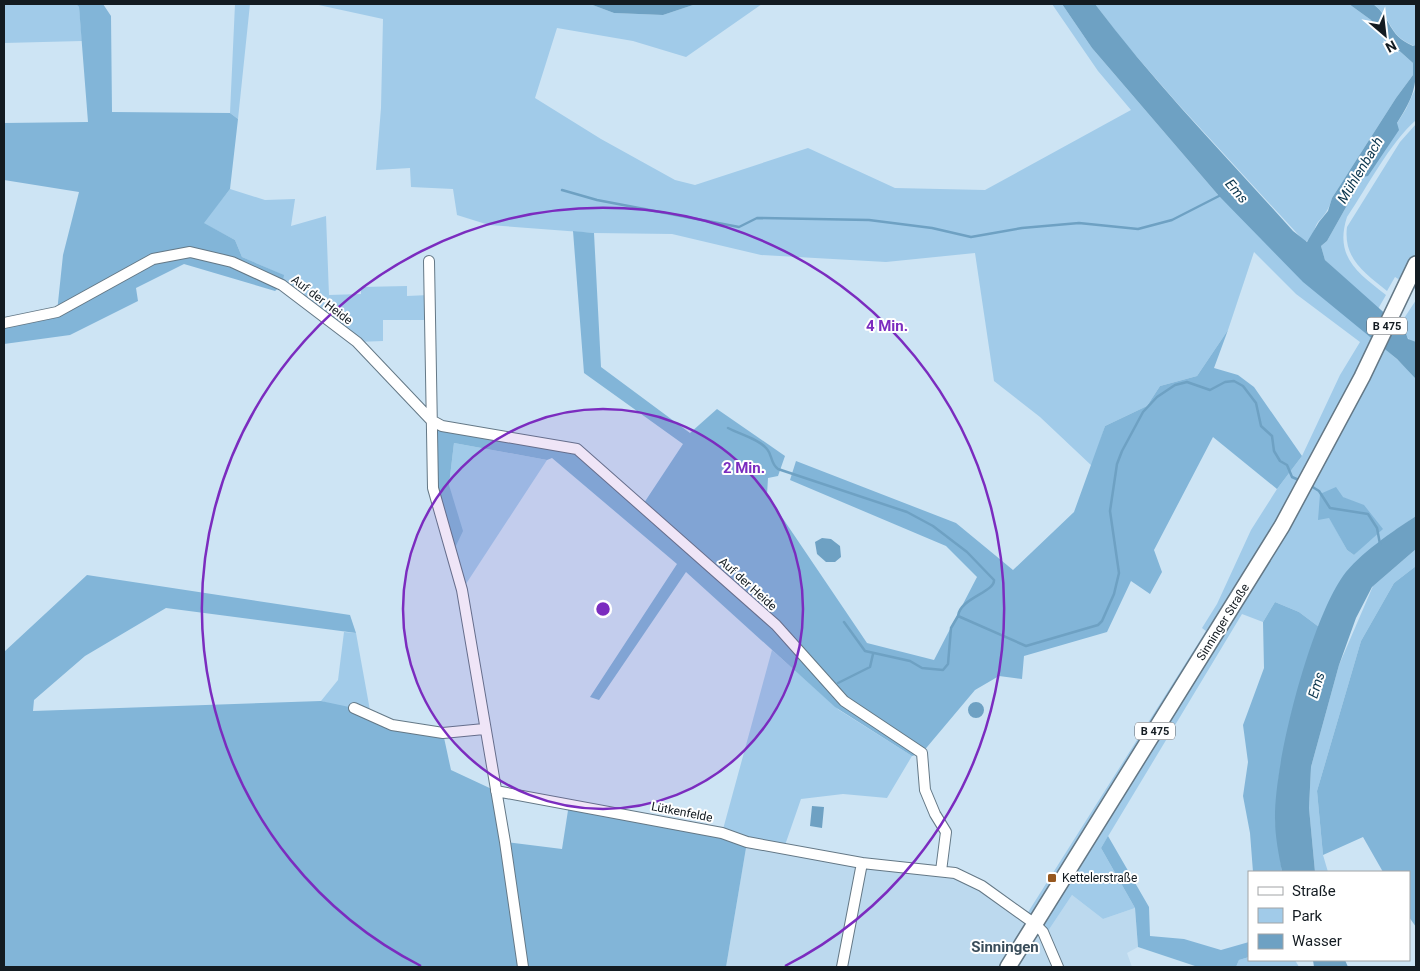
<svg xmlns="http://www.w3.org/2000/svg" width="1420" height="971" viewBox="0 0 1420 971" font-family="Roboto,sans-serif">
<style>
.built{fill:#bcd9ee}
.green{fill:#a1cbe9;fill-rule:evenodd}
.forest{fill:#82b5d8}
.water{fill:#6ea1c3}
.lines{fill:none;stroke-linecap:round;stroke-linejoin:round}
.stream{stroke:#6ea1c3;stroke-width:2.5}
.minor-casing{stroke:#647886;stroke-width:12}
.primary-casing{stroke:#647886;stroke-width:18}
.minor{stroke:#fff;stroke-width:10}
.primary{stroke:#fff;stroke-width:15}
.ring{fill:none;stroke:#7b2cbf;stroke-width:2.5}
.poi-dot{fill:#97581f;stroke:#fff;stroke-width:2}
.labels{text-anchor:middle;stroke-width:4;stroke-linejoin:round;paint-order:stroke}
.shield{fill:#fff;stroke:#5a5f64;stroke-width:1}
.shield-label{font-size:11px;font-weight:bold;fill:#131b21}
.street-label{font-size:12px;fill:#131b21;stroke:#fff}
.poi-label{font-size:12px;fill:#131b21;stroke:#fff;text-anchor:start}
.water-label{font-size:14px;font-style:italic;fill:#0b364e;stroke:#fff}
.quarter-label{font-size:15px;font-weight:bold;fill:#3a4d5a;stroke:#fff}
.centre{fill:#7b2cbf;stroke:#fff;stroke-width:2.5}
.ring-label{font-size:15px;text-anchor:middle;font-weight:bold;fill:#7b2cbf;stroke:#fff;stroke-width:4;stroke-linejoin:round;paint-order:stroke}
</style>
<rect width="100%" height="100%" fill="#cde4f4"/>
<path class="built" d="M747 842 955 873 1048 931 1072 895 1103 919 1135 908 1138 947 1127 953 1132 967H726Z"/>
<path class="green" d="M4 4H76L79 7 82 41 4 43Z
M235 4H250L238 119 230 113Z
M314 4H590L614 13 663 15 696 4H762L686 57 633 41 557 28 535 98 601 139 675 180 695 185 808 148 895 188 985 190 1131 110 1098 71 1052 4H1062L1092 48 1219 196 1414 375 1416 379V516L1394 531 1325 610 1319 627 1299 612 1275 602 1263 622 1242 614 1101 848 1135 908 1103 919 1072 895 1048 931 1043 932 1025 917 1206 631 1202 628 1217 604 1251 530 1277 489 1302 456 1340 375 1360 342 1296 294 1254 252 1228 330 1197 376 1160 386 1147 406 1105 426 1092 466 1040 417 994 381 975 253 886 262 761 255 672 234 594 233 489 225 457 215 453 189 411 187 410 168 376 170 381 108 383 19ZM1342 497 1364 506V545L1354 555 1347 550 1329 517Z
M1095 4H1349L1371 20 1385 38 1413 63V75L1396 98 1332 198C1329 209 1325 215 1318 222 1313 229 1314 239 1305 242L1178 104 1124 42Z
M1373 4H1416V45L1414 46C1387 35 1393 18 1373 4Z
M1416 87V120C1389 144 1368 186 1347 217 1334 257 1358 273 1386 295L1378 309 1325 260 1321 246 1327 241 1363 177 1406 109Z
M1416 124V290L1395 277 1387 291C1365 273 1343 259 1347 227L1400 142Z
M230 189 265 200 295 199 291 226 326 216 329 295 361 294V287L407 286V296L429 295 430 320H383V341L357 342 282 285 283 275 242 257 235 240 203 223Z
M1416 300V342H1411L1399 326Z
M454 443 547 460 462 590 452 554 449 485Z
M1416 549V566L1394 583 1361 641 1317 791 1323 855 1328 872H1315L1309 808 1311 767 1339 665 1373 586Z
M344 632 356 633 371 716 321 701 338 680Z
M772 650 839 710 912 756 887 798 843 794 801 799 784 848 722 833Z
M1249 957V960H1295L1299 967H1236L1239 960Z"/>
<path class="forest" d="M76 4H103L111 16 112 112 230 113 238 119 230 189 204 223 235 240 242 257 284 275 282 285 275 291 184 264 136 288 138 301 70 335 4 344V323L57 312 63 255 79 192 4 180V123L88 122 79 7Z
M573 231 594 233 601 367 690 433 717 409 785 456 778 476 768 478 767 495 867 643 934 660 977 577 946 546 790 480 796 461 956 523 1013 570 1074 512 1105 426 1147 406 1160 386 1197 376 1228 330 1214 368 1238 375 1254 387 1302 456 1277 489 1213 437 1154 550 1162 572 1150 594 1131 581 1107 632 1024 656 1022 679 999 676 975 690 922 753 912 756 835 707 686 572 599 700 590 697 677 564 552 458 547 460 454 443 449 485 463 531 452 554 433 488 431 420 577 449 642 506 683 444 584 373Z
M1336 487 1343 497 1364 505 1383 529 1354 555 1347 550 1329 518 1318 520 1320 494Z
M1416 566V927L1409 917V872H1383L1363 837 1323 855 1317 791 1361 641 1394 583Z
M87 575 350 615 356 633 166 608 85 656 34 700 33 711 321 701 354 708 392 725 443 733 451 770 496 791 505 842 562 849 569 804 747 842 726 967H4V652Z
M1275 602 1299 612 1319 627 1292 712 1279 776 1275 819 1282 872H1253L1250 833 1243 796 1248 762 1243 725 1264 668 1263 622Z
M1108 836 1149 907 1150 936 1184 939 1221 950 1249 942V957L1239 960 1236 967H1198L1138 947 1135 908 1101 848Z"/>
<path class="water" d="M590 4H696L663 15 614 13Z
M1062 4H1095C1155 84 1226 156 1293 231L1307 242 1319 222 1328 211 1332 198 1396 98 1413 75V63L1385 38 1371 20 1349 4H1373C1392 18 1387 35 1413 46L1416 45C1416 82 1418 91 1397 123L1399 130 1368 176 1363 177 1327 241 1321 246 1325 260 1399 326 1406 334 1408 339 1416 342V379L1397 359 1303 282 1219 196 1092 48Z
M1416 516V549L1372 587 1356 618 1339 665 1311 767 1309 808 1315 872H1282C1279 855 1275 837 1275 819 1274 762 1310 623 1343 576 1359 554 1393 531 1416 516Z
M822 538 831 539 840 546 841 557 835 562H826L817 554 815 542Z
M968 710a8 8 0 1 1 16 0a8 8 0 1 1-16 0Z
M812 806 824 807 822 828 810 826Z
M1313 960H1345L1348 967H1314Z"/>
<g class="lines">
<path class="stream" d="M562 190 597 200 739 227 757 218 869 220 932 228 971 237 1022 228 1079 223 1138 229 1172 220 1219 196
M728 428C739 434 759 439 767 449 773 456 770 463 778 469L907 512 933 526 967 552 994 580C995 592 960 598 958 616L1026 646 1098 625 1102 621 1114 594 1119 573 1110 511 1117 464 1122 451 1143 412 1157 397 1175 385 1187 382 1210 390 1225 382 1234 381 1243 386 1256 403 1261 426 1272 436 1274 451 1280 461 1287 465 1292 477 1301 481
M1311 486 1319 491 1330 508 1368 514 1377 528 1380 544
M844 622 865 651 910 661 922 668 943 670 948 664 951 628 958 616
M838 683 870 667 873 654"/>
<g class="minor-casing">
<path id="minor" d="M429 261 433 488 462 590 505 842 523 967
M4 323 57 312 153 259 190 252 232 262 282 285 357 342 431 420 442 426 577 449 776 625 844 701 922 753 925 790 935 814 946 832 941 871
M354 708 392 725 443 733 484 729
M496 791 722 833 747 842 862 863 955 873 982 886 1035 924 1043 932 1058 967
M842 967 862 863"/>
</g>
<g class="primary-casing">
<path id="primary" d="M1008 967 1282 526 1362 377 1416 264"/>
</g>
<use href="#minor" class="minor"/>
<use href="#primary" class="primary"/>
</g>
<circle cx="603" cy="609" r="200" fill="#7b2cbf" fill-opacity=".12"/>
<g class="ring">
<circle cx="603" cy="609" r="200"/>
<path d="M421 966A401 401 0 1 1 785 966"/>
</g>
<rect class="poi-dot" x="1047" y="873" width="10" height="10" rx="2.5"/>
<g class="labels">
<g class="shield">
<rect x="1367" y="317.5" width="40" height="17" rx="4"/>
<rect x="1135" y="722.5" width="40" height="17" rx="4"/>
</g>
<g class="shield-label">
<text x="1387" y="330">B 475</text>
<text x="1155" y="735">B 475</text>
</g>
<g class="street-label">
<text transform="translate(322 300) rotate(37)" y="4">Auf der Heide</text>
<text transform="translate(748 584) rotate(42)" y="4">Auf der Heide</text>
<text transform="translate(1223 622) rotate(-58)" y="4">Sinninger Straße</text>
<text transform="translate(682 812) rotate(11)" y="4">Lütkenfelde</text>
</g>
<g class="poi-label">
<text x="1062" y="882">Kettelerstraße</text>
</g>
<g class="water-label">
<text transform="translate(1360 170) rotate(-59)" y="5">Mühlenbach</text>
<text transform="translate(1237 191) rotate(49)" y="5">Ems</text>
<text transform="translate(1316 685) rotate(-73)" y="5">Ems</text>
</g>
<g class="quarter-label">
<text x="1005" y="952">Sinningen</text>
</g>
</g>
<circle cx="603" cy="609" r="8" class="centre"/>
<g class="ring-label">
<text x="887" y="331">4 Min.</text>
<text x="744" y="473">2 Min.</text>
</g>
<rect width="1420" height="971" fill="none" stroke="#131b21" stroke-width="10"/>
<rect x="1248" y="871" width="162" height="90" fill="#ffffff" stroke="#a1a4a6"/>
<rect x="1258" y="887" width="25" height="8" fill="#ffffff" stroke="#a1a4a6"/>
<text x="1292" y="896" font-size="15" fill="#131b21">Straße</text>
<rect x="1258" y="908" width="25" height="15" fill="#a1cbe9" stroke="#a1a4a6"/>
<text x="1292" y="921" font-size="15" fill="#131b21">Park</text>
<rect x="1258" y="934" width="25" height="15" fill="#6ea1c3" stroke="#a1a4a6"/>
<text x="1292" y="946" font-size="15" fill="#131b21">Wasser</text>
<g transform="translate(1385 35) rotate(152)" stroke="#ffffff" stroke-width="4" paint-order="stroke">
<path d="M0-4L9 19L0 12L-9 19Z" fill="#131b21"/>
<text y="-8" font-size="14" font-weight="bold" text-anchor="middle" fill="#131b21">N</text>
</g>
</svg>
